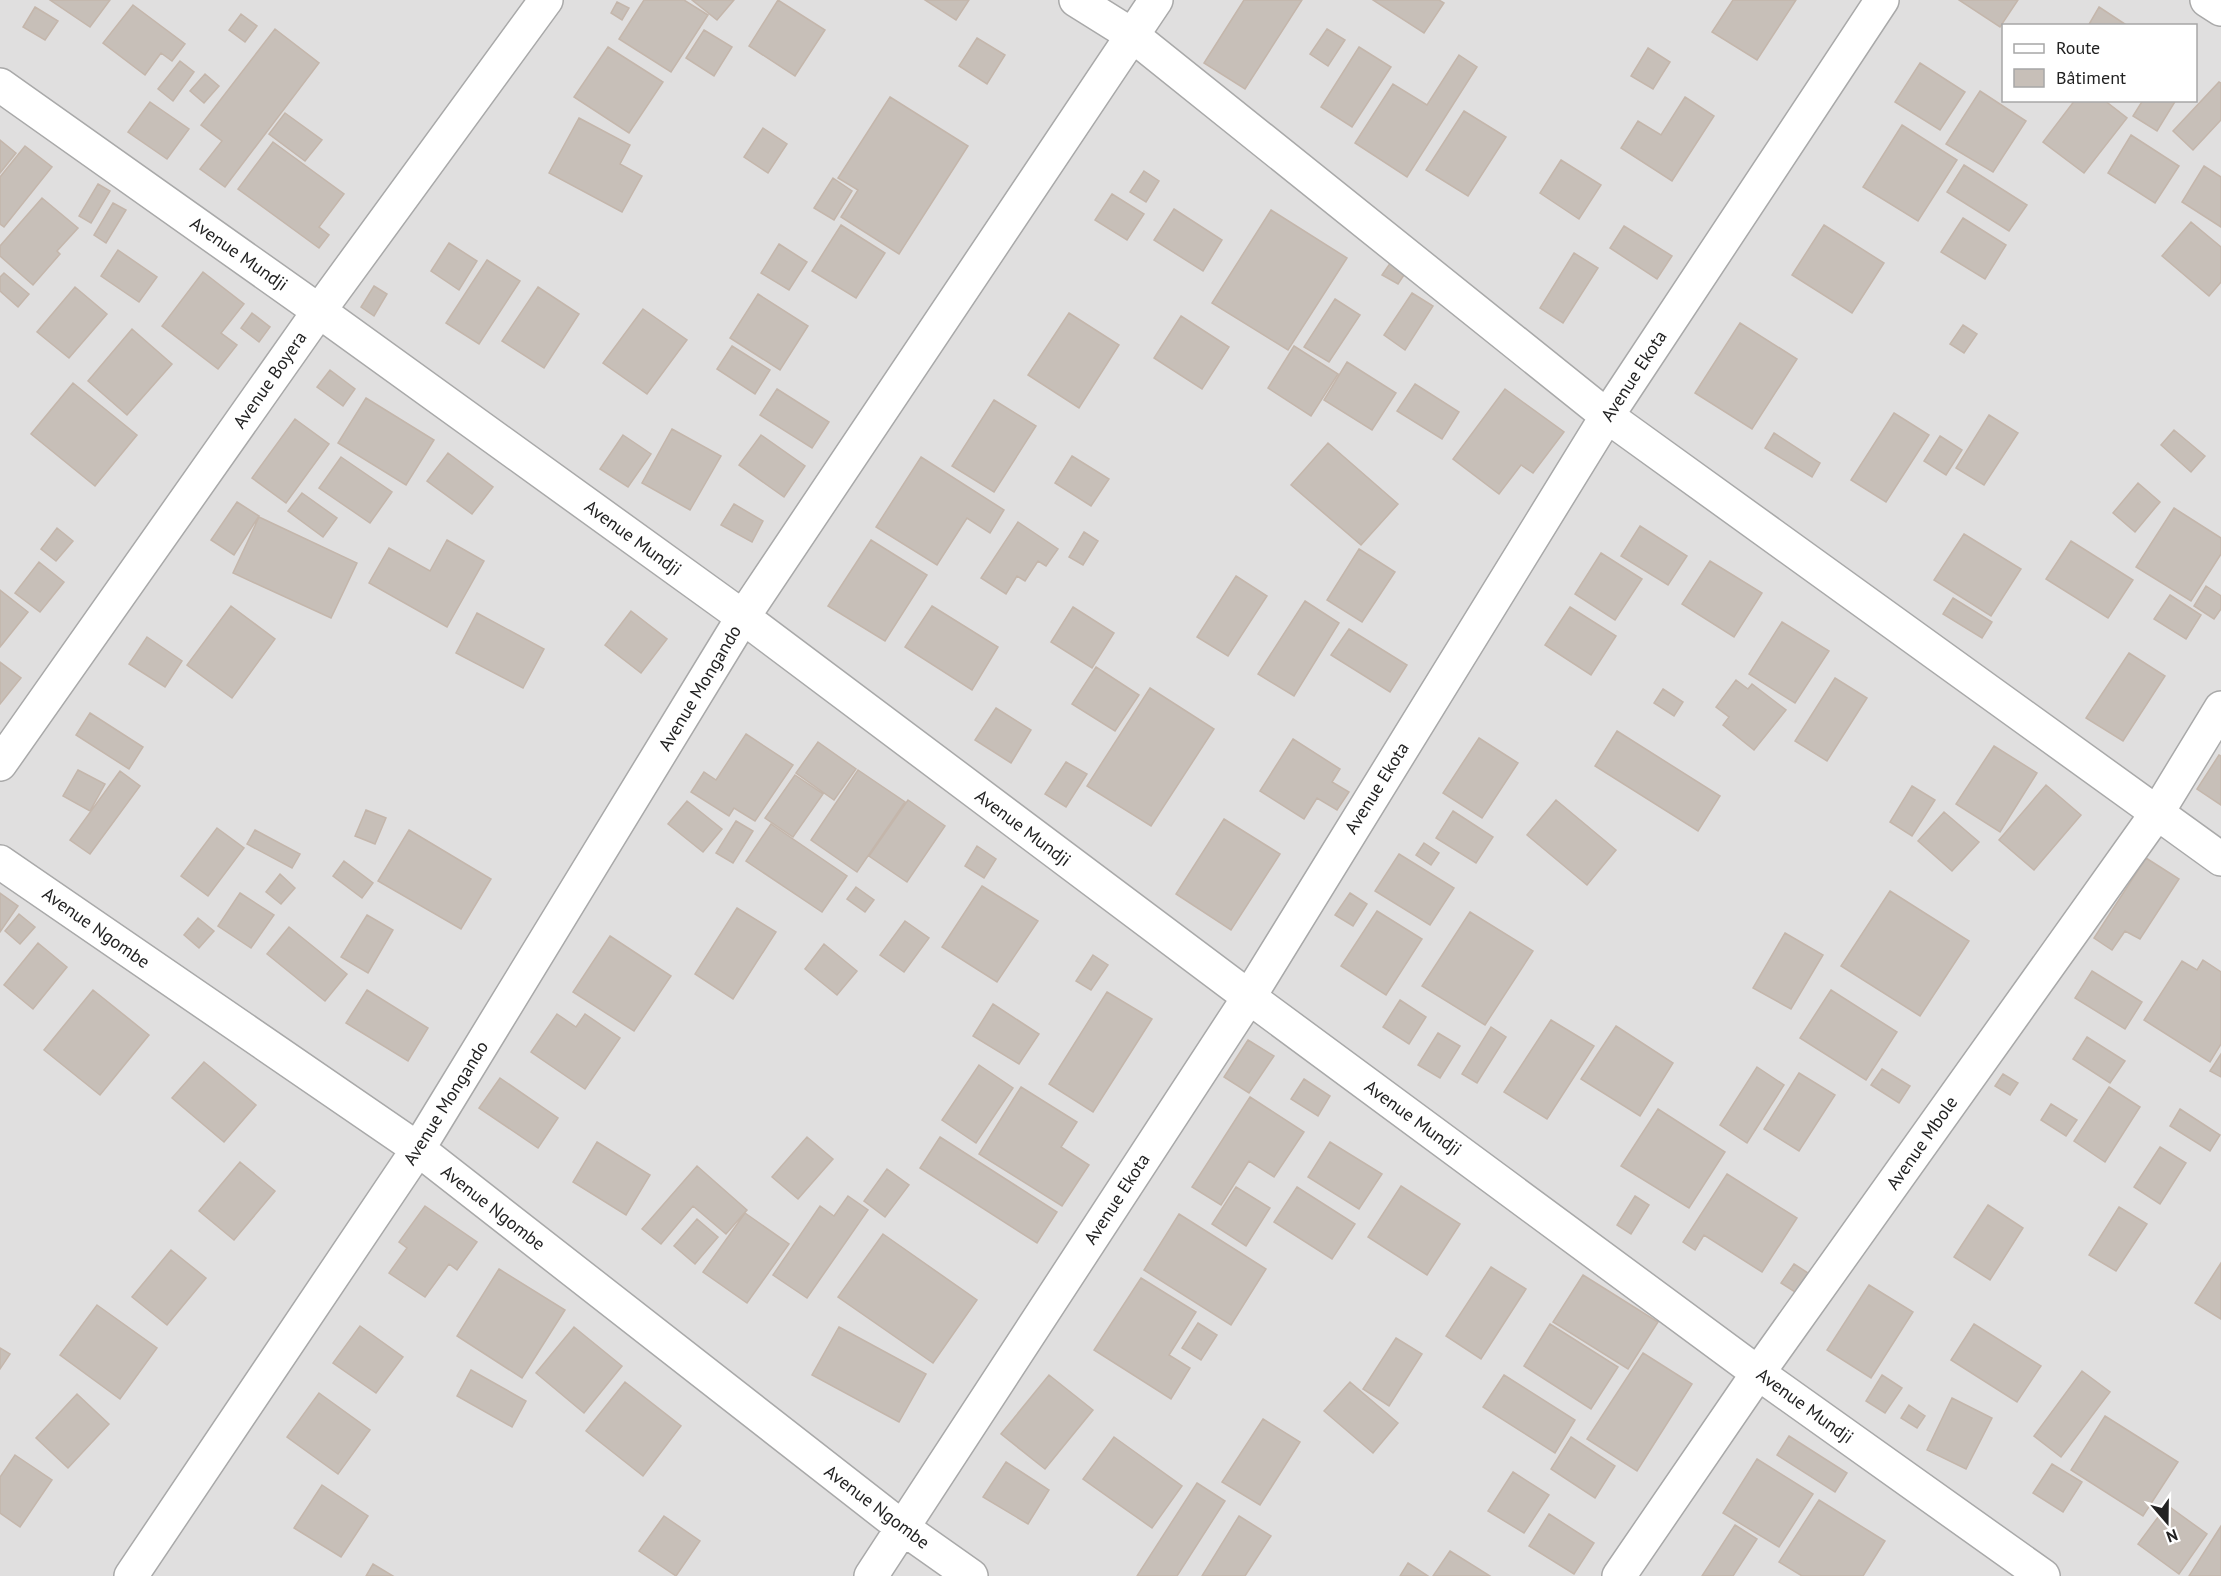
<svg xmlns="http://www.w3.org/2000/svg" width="2221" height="1576" viewBox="0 0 2221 1576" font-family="'PT Sans',sans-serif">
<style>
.residential{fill:#e0dfdf;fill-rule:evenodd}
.building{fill:#c7bfb8;stroke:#c4b6ab;stroke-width:1.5}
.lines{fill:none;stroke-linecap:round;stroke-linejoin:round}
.minor-casing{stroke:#a9a9a9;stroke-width:36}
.minor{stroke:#fff;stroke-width:33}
.labels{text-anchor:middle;stroke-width:5;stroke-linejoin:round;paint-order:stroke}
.street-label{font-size:18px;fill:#222;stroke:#fff}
</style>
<rect width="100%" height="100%" fill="#f2efe9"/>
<path class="residential" d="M0 0H2221V1576H0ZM2004 26H2196V100H2004Z"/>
<path class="building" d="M50 0H110L90 27Z
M644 0H684L708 15 671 72 619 39Z
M692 0H734L717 20Z
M778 0 825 30 795 76 749 46Z
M925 0H969L956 20Z
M1244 0H1302L1245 89 1204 63Z
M1373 0H1439L1444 3 1424 33Z
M1733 0H1796L1757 60 1712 32Z
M1959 0H2018L2000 27Z
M617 2 629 8 622 20 611 13Z
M133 5 185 44 172 61 161 53 145 75 103 43Z
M35 7 58 21 45 40 23 27Z
M2099 7 2128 26H2088Z
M241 14 257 26 245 42 229 30Z
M275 29 319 63 225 187 200 169 222 141 201 125Z
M1327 29 1345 40 1328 66 1310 54Z
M704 30 732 47 714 76 686 58Z
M977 38 1005 55 987 84 959 66Z
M608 47 663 82 629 133 574 97Z
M1359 47 1391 67 1352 127 1321 107Z
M1648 48 1670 62 1653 89 1631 76Z
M1459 55 1477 67 1407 177 1355 143 1393 84 1427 105Z
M180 61 194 72 173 101 158 89Z
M1920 63 1965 92 1940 130 1895 102Z
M205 74 219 86 204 103 190 91Z
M2219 82 2221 83V120L2193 150 2173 131Z
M1980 91 2026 121 1993 172 1946 144Z
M890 97 968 146 899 254 841 217 858 190 838 178Z
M1685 97 1714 116 1672 181 1621 148 1638 121 1661 135Z
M2075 100H2104L2127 118 2084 173 2043 142Z
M2143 100H2176L2157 131 2133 116Z
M150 102 189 129 167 159 128 132Z
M1464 111 1506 137 1468 196 1426 170Z
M285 113 322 140 305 161 269 134Z
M579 118 630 145 620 164 642 176 622 212 549 173Z
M1902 125 1957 160 1918 221 1863 187Z
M763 128 787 144 768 173 744 157Z
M2131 135 2179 166 2155 203 2108 173Z
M0 140 16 153 0 173Z
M273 142 344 194 319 227 329 235 319 248 238 189Z
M25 146 52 167 4 227 0 224V177Z
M1561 160 1601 185 1579 219 1540 193Z
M1964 165 2027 205 2009 231 1947 192Z
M2204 166 2221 177V227L2182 202Z
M1144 171 1159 181 1146 202 1130 192Z
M833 178 852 191 834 220 814 208Z
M98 184 110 191 91 223 79 216Z
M1112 194 1144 214 1127 240 1095 220Z
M42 198 78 228 57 251 60 254 33 285 0 256V246Z
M113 203 126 210 106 243 94 235Z
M1174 209 1222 240 1203 271 1154 240Z
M1271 210 1347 258 1288 350 1212 303Z
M1963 218 2006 245 1985 279 1941 252Z
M2191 222 2221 247V282L2209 296 2162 256Z
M841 225 885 253 856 298 812 271Z
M1824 225 1884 263 1852 313 1792 275Z
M1624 226 1672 256 1657 279 1610 248Z
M449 243 477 261 459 290 431 271Z
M779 244 807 262 789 290 761 273Z
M118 250 157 277 139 302 101 276Z
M1574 253 1598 268 1563 323 1540 308Z
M487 260 520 281 479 344 446 323Z
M1391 262 1406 272 1398 284 1382 275Z
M203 272 244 304 221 333 237 345 218 369 162 326Z
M4 273 29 294 18 307 0 291V277Z
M374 286 387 294 374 316 361 307Z
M75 287 107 314 69 358 37 332Z
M538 287 579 314 544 368 502 341Z
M1412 293 1433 306 1405 350 1384 335Z
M758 294 808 326 780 370 730 338Z
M1335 299 1360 315 1329 362 1304 347Z
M643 309 687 340 647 394 603 363Z
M252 313 270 327 259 342 241 328Z
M1069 313 1119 345 1079 408 1028 375Z
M1181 316 1229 347 1202 389 1154 358Z
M1740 323 1797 359 1752 429 1695 393Z
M1963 325 1977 334 1964 353 1950 344Z
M132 329 172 364 127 415 88 381Z
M732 346 770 370 755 394 717 369Z
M1294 346 1338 374 1311 416 1268 388Z
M1347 362 1396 393 1372 430 1324 400Z
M330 370 355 389 343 406 317 387Z
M73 383 137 435 95 486 31 434Z
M1415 384 1459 412 1442 439 1397 411Z
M777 389 829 422 812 448 760 415Z
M1505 389 1564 432 1533 473 1521 465 1499 494 1453 459Z
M366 398 434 440 406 485 338 443Z
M994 400 1036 426 994 492 952 466Z
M1894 413 1929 435 1886 502 1851 480Z
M1989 415 2018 433 1984 485 1956 468Z
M295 419 329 444 286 503 252 478Z
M672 429 721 456 690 510 642 483Z
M2174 430 2205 456 2191 472 2161 445Z
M1774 433 1820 463 1812 477 1765 448Z
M623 435 651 454 628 487 600 469Z
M761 435 805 466 784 497 739 465Z
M1940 436 1962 450 1946 475 1924 461Z
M1328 443 1398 504 1361 545 1291 485Z
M448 453 493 487 472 514 427 481Z
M1072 456 1109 479 1091 506 1055 483Z
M341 457 392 492 370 523 319 488Z
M921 457 1004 510 990 533 967 518 937 565 876 527Z
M2138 483 2160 502 2135 532 2113 513Z
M302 493 337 518 323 537 288 511Z
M237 502 259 516 234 555 211 540Z
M734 504 763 521 752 542 721 525Z
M2174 508 2221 538V554L2191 601 2136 567Z
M259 517 357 563 331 618 233 573Z
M1018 522 1058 549 1046 566 1038 561 1025 581 1017 576 1006 594 981 578Z
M1640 526 1687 556 1668 585 1621 556Z
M57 528 73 541 56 561 41 549Z
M1084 532 1098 541 1083 565 1069 557Z
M1964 534 2021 569 1991 616 1934 580Z
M447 540 484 561 447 627 369 583 389 548 430 571Z
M871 540 927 575 885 641 828 606Z
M2071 541 2133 580 2108 618 2046 579Z
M1359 549 1395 572 1362 622 1327 600Z
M1601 553 1642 579 1615 620 1575 594Z
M1710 561 1762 593 1734 637 1682 604Z
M39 562 64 582 40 612 15 593Z
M1236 576 1267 596 1228 656 1197 637Z
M2206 586 2221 596V609L2214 619 2194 606Z
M0 590 28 612 0 647Z
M2170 595 2201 615 2186 639 2154 619Z
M1953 598 1992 622 1982 638 1943 614Z
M1305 601 1339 623 1294 696 1258 674Z
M231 606 275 639 232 698 187 665Z
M932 606 998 647 972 690 905 647Z
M1073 607 1114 633 1092 668 1051 642Z
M1570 607 1616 636 1591 675 1545 645Z
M631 611 667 639 641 673 605 645Z
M477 613 544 649 523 688 456 653Z
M1782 622 1829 651 1795 703 1749 674Z
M1349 629 1407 665 1390 692 1331 655Z
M147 637 182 661 165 687 129 664Z
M2129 653 2165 676 2123 741 2086 718Z
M0 662 21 678 0 704Z
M1096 667 1139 695 1115 731 1072 704Z
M1835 678 1867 698 1827 761 1795 741Z
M1736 680 1748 689 1752 684 1786 710 1754 750 1723 725 1729 717 1716 707Z
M1150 688 1214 729 1151 826 1087 786Z
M1663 689 1683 702 1674 716 1654 703Z
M996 708 1031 730 1011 763 975 740Z
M90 713 143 747 129 769 76 735Z
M1617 731 1720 796 1698 831 1595 766Z
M746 734 793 765 755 821 734 808 729 816 691 792 704 772 716 780Z
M1479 738 1518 763 1482 818 1443 793Z
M1293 739 1340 769 1332 782 1349 792 1337 810 1317 798 1304 819 1260 791Z
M818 742 856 769 834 800 796 773Z
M1994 746 2037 773 2000 832 1956 804Z
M2219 755 2221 756V805L2197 789Z
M1066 762 1087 774 1066 807 1045 794Z
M78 770 105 784 90 811 63 796Z
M858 770 905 802 857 872 811 840Z
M120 771 140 786 90 854 70 840Z
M795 775 823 794 793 837 765 818Z
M2046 785 2081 815 2034 870 1999 840Z
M1912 786 1935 800 1912 836 1890 822Z
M908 800 945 826 907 882 869 856Z
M1556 800 1616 850 1587 885 1527 835Z
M687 801 722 829 703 852 668 824Z
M366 810 386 818 375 844 355 836Z
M1453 811 1493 837 1476 863 1436 838Z
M1944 812 1979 842 1952 871 1918 841Z
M1224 819 1280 854 1231 930 1176 894Z
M736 821 753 831 733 863 716 853Z
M771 824 847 876 822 912 746 861Z
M217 828 244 848 208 896 181 876Z
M255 830 300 854 292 868 247 844Z
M409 830 491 879 461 929 378 881Z
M1424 843 1439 853 1431 865 1416 855Z
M977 846 996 859 984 878 965 866Z
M1399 854 1454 888 1430 925 1375 891Z
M2146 858 2179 879 2140 939 2125 931 2112 950 2094 938Z
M344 861 373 883 362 898 333 876Z
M280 874 295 888 281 904 266 892Z
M982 886 1038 921 997 982 942 947Z
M856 887 874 900 865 912 847 899Z
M1890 891 1969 941 1920 1016 1841 966Z
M0 893 18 906 0 932Z
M240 893 274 915 251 948 218 926Z
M1350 893 1367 904 1353 926 1335 915Z
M737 908 776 932 733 999 695 974Z
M1377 911 1422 939 1386 995 1341 966Z
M1470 912 1533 951 1485 1025 1422 986Z
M19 914 35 927 20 944 5 931Z
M367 915 393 930 368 973 341 957Z
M198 918 214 931 199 948 184 935Z
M905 921 929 938 904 972 880 955Z
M289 927 347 974 325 1001 267 954Z
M1785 933 1823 955 1791 1009 1753 988Z
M610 936 671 976 634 1031 573 992Z
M38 943 67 967 33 1009 4 985Z
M824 944 857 971 837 995 805 969Z
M1093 955 1108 965 1091 990 1076 981Z
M2203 960 2221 972V1044L2210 1062 2144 1020 2182 961 2197 970Z
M2092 971 2142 1002 2125 1029 2075 998Z
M93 990 149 1035 100 1095 44 1050Z
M367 990 428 1028 408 1061 346 1023Z
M1831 990 1897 1032 1866 1080 1800 1038Z
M1107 992 1152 1019 1093 1112 1049 1084Z
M1400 1000 1426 1017 1409 1044 1383 1027Z
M993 1004 1039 1034 1019 1064 973 1036Z
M557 1014 576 1027 585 1014 620 1038 585 1089 531 1052Z
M1551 1020 1594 1046 1547 1119 1504 1092Z
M1616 1026 1673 1063 1640 1116 1581 1079Z
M1491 1027 1506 1037 1477 1083 1462 1074Z
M1438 1033 1460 1046 1440 1078 1418 1065Z
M2087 1037 2125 1061 2110 1083 2073 1059Z
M1248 1040 1274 1056 1249 1093 1224 1077Z
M2221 1054V1077L2210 1071Z
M204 1062 256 1105 224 1142 172 1098Z
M979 1065 1013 1088 976 1143 942 1120Z
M1757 1067 1784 1085 1747 1143 1720 1125Z
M1882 1069 1910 1086 1899 1103 1871 1085Z
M1799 1073 1835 1095 1799 1151 1764 1129Z
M2003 1074 2018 1083 2010 1095 1995 1086Z
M500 1078 558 1118 538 1148 479 1108Z
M1304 1079 1330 1096 1318 1116 1291 1099Z
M1021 1087 1077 1122 1061 1147 1089 1165 1062 1206 979 1154Z
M2109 1087 2140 1107 2105 1162 2074 1141Z
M1250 1097 1304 1132 1274 1177 1249 1161 1221 1205 1192 1187Z
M2051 1104 2077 1120 2066 1136 2041 1120Z
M1658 1109 1725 1152 1689 1208 1621 1166Z
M2180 1109 2220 1135 2210 1151 2170 1126Z
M807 1137 833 1159 798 1199 772 1177Z
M940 1137 1057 1212 1037 1243 920 1168Z
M597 1142 650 1175 626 1215 573 1182Z
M1330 1142 1382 1174 1359 1209 1308 1177Z
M2160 1147 2186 1163 2160 1204 2134 1187Z
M240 1162 275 1191 234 1240 199 1211Z
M697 1166 747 1210 726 1234 693 1206 661 1244 642 1229Z
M887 1169 909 1185 885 1217 864 1201Z
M1727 1174 1797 1218 1762 1272 1704 1235 1695 1250 1683 1242Z
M1401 1186 1460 1224 1427 1275 1368 1237Z
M1236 1187 1270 1208 1246 1246 1212 1224Z
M1297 1187 1355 1224 1332 1259 1274 1222Z
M848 1196 868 1210 807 1298 773 1275 820 1206 834 1216Z
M1635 1196 1649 1205 1631 1234 1617 1225Z
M1988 1205 2023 1228 1990 1280 1954 1257Z
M425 1206 477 1242 457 1270 449 1264 425 1297 389 1273 407 1248 399 1242Z
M2119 1207 2147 1224 2116 1271 2089 1255Z
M745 1213 789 1244 747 1303 703 1272Z
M1179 1214 1266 1269 1231 1325 1144 1270Z
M697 1219 718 1237 695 1264 674 1246Z
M883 1234 977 1300 933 1363 838 1297Z
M171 1250 206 1278 167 1325 132 1297Z
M2221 1263V1319L2195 1303Z
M1794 1264 1808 1273 1795 1292 1781 1283Z
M1491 1267 1526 1289 1481 1359 1446 1336Z
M499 1269 565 1310 522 1378 457 1336Z
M1583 1275 1658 1322 1628 1369 1553 1322Z
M1141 1278 1196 1312 1169 1355 1190 1368 1171 1399 1094 1350Z
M1869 1285 1913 1312 1871 1378 1827 1350Z
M97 1305 157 1348 120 1399 60 1355Z
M1198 1323 1217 1335 1201 1360 1182 1348Z
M1550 1324 1618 1367 1591 1409 1524 1366Z
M1974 1324 2041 1366 2017 1402 1951 1360Z
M360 1326 403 1357 376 1393 333 1363Z
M574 1327 622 1366 584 1413 536 1373Z
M839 1327 926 1374 899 1422 812 1375Z
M1396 1338 1422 1354 1389 1406 1363 1389Z
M0 1348 10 1354 0 1369Z
M1643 1353 1692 1384 1637 1471 1587 1439Z
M471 1370 526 1401 512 1427 457 1396Z
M2082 1371 2110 1392 2061 1457 2034 1436Z
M1049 1375 1093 1410 1045 1469 1001 1434Z
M1504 1375 1575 1420 1555 1453 1483 1407Z
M1882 1375 1902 1388 1885 1413 1866 1401Z
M625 1382 681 1426 643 1476 586 1431Z
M1350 1382 1398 1423 1373 1453 1324 1411Z
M319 1393 370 1430 338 1474 287 1437Z
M77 1394 109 1424 68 1468 36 1438Z
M1952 1398 1992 1418 1966 1469 1927 1450Z
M1909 1405 1925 1416 1917 1428 1901 1418Z
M2105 1416 2178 1462 2143 1516 2071 1470Z
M1263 1419 1300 1442 1260 1505 1222 1482Z
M1789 1436 1847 1473 1835 1492 1777 1455Z
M1114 1437 1182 1486 1152 1528 1083 1479Z
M1571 1437 1615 1466 1595 1498 1551 1469Z
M15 1455 52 1480 20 1527 0 1513V1477Z
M1757 1459 1813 1494 1779 1547 1723 1513Z
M1006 1462 1049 1490 1028 1524 983 1497Z
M2052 1464 2082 1482 2063 1512 2033 1493Z
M1513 1472 1549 1495 1524 1533 1488 1511Z
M1197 1483 1225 1501 1177 1576H1137Z
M322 1485 368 1516 341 1557 294 1528Z
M1819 1500 1885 1541 1863 1576H1802L1779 1562Z
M2167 1505 2207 1534 2179 1574 2138 1544Z
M1549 1514 1594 1543 1574 1574 1529 1546Z
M664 1516 700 1541 676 1576 639 1551Z
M1239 1516 1271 1536 1245 1576H1202Z
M1735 1525 1757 1539 1733 1576H1702Z
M2221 1526V1576H2189Z
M1450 1551 1490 1576H1433Z
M1408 1563 1428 1576H1400Z
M373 1564 393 1576H366Z"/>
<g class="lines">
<g class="minor-casing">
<path id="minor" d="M1076 0 1132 35 1607 416 2221 859
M2207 0 2221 9
M0 85 319 311 743 617 1249 997 1758 1373 2043 1576
M0 764 319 311 546 0
M0 862 418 1149 903 1528 971 1576
M131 1576 418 1149 743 617 1156 0
M871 1576 1249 997 1607 416 1882 0
M1619 1576 1758 1373 2157 813 2221 708"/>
</g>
<use href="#minor" class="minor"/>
</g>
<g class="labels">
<g class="street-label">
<text transform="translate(239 254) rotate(35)" y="6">Avenue Mundji</text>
<text transform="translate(1634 376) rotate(-57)" y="6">Avenue Ekota</text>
<text transform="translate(270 380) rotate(-55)" y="6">Avenue Boyera</text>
<text transform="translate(633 538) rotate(36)" y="6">Avenue Mundji</text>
<text transform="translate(700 688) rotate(-59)" y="6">Avenue Mongando</text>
<text transform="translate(1377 788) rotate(-58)" y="6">Avenue Ekota</text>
<text transform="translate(1023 828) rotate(37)" y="6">Avenue Mundji</text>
<text transform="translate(96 928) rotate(35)" y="6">Avenue Ngombe</text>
<text transform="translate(446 1103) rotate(-58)" y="6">Avenue Mongando</text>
<text transform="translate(1413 1118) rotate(36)" y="6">Avenue Mundji</text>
<text transform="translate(1922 1143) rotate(-55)" y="6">Avenue Mbole</text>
<text transform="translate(1117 1199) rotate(-57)" y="6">Avenue Ekota</text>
<text transform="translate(493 1208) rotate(38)" y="6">Avenue Ngombe</text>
<text transform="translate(1805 1406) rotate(36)" y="6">Avenue Mundji</text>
<text transform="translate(877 1507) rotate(37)" y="6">Avenue Ngombe</text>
</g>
</g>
<rect x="2002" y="24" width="195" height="78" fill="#ffffff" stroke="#a7a7a7" stroke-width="1.5"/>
<rect x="2014" y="44" width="30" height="9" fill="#ffffff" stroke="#a7a7a7" stroke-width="1.5"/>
<text x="2056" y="54" font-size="18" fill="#222222">Route</text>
<rect x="2014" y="69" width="30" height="18" fill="#c7bfb8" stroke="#a7a7a7" stroke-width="1.5"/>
<text x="2056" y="84" font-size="18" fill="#222222">Bâtiment</text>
<g transform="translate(2167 1522) rotate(160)" stroke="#ffffff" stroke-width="4.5" paint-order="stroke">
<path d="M0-4.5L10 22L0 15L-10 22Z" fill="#222222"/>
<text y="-9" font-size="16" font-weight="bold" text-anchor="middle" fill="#222222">N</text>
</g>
</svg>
